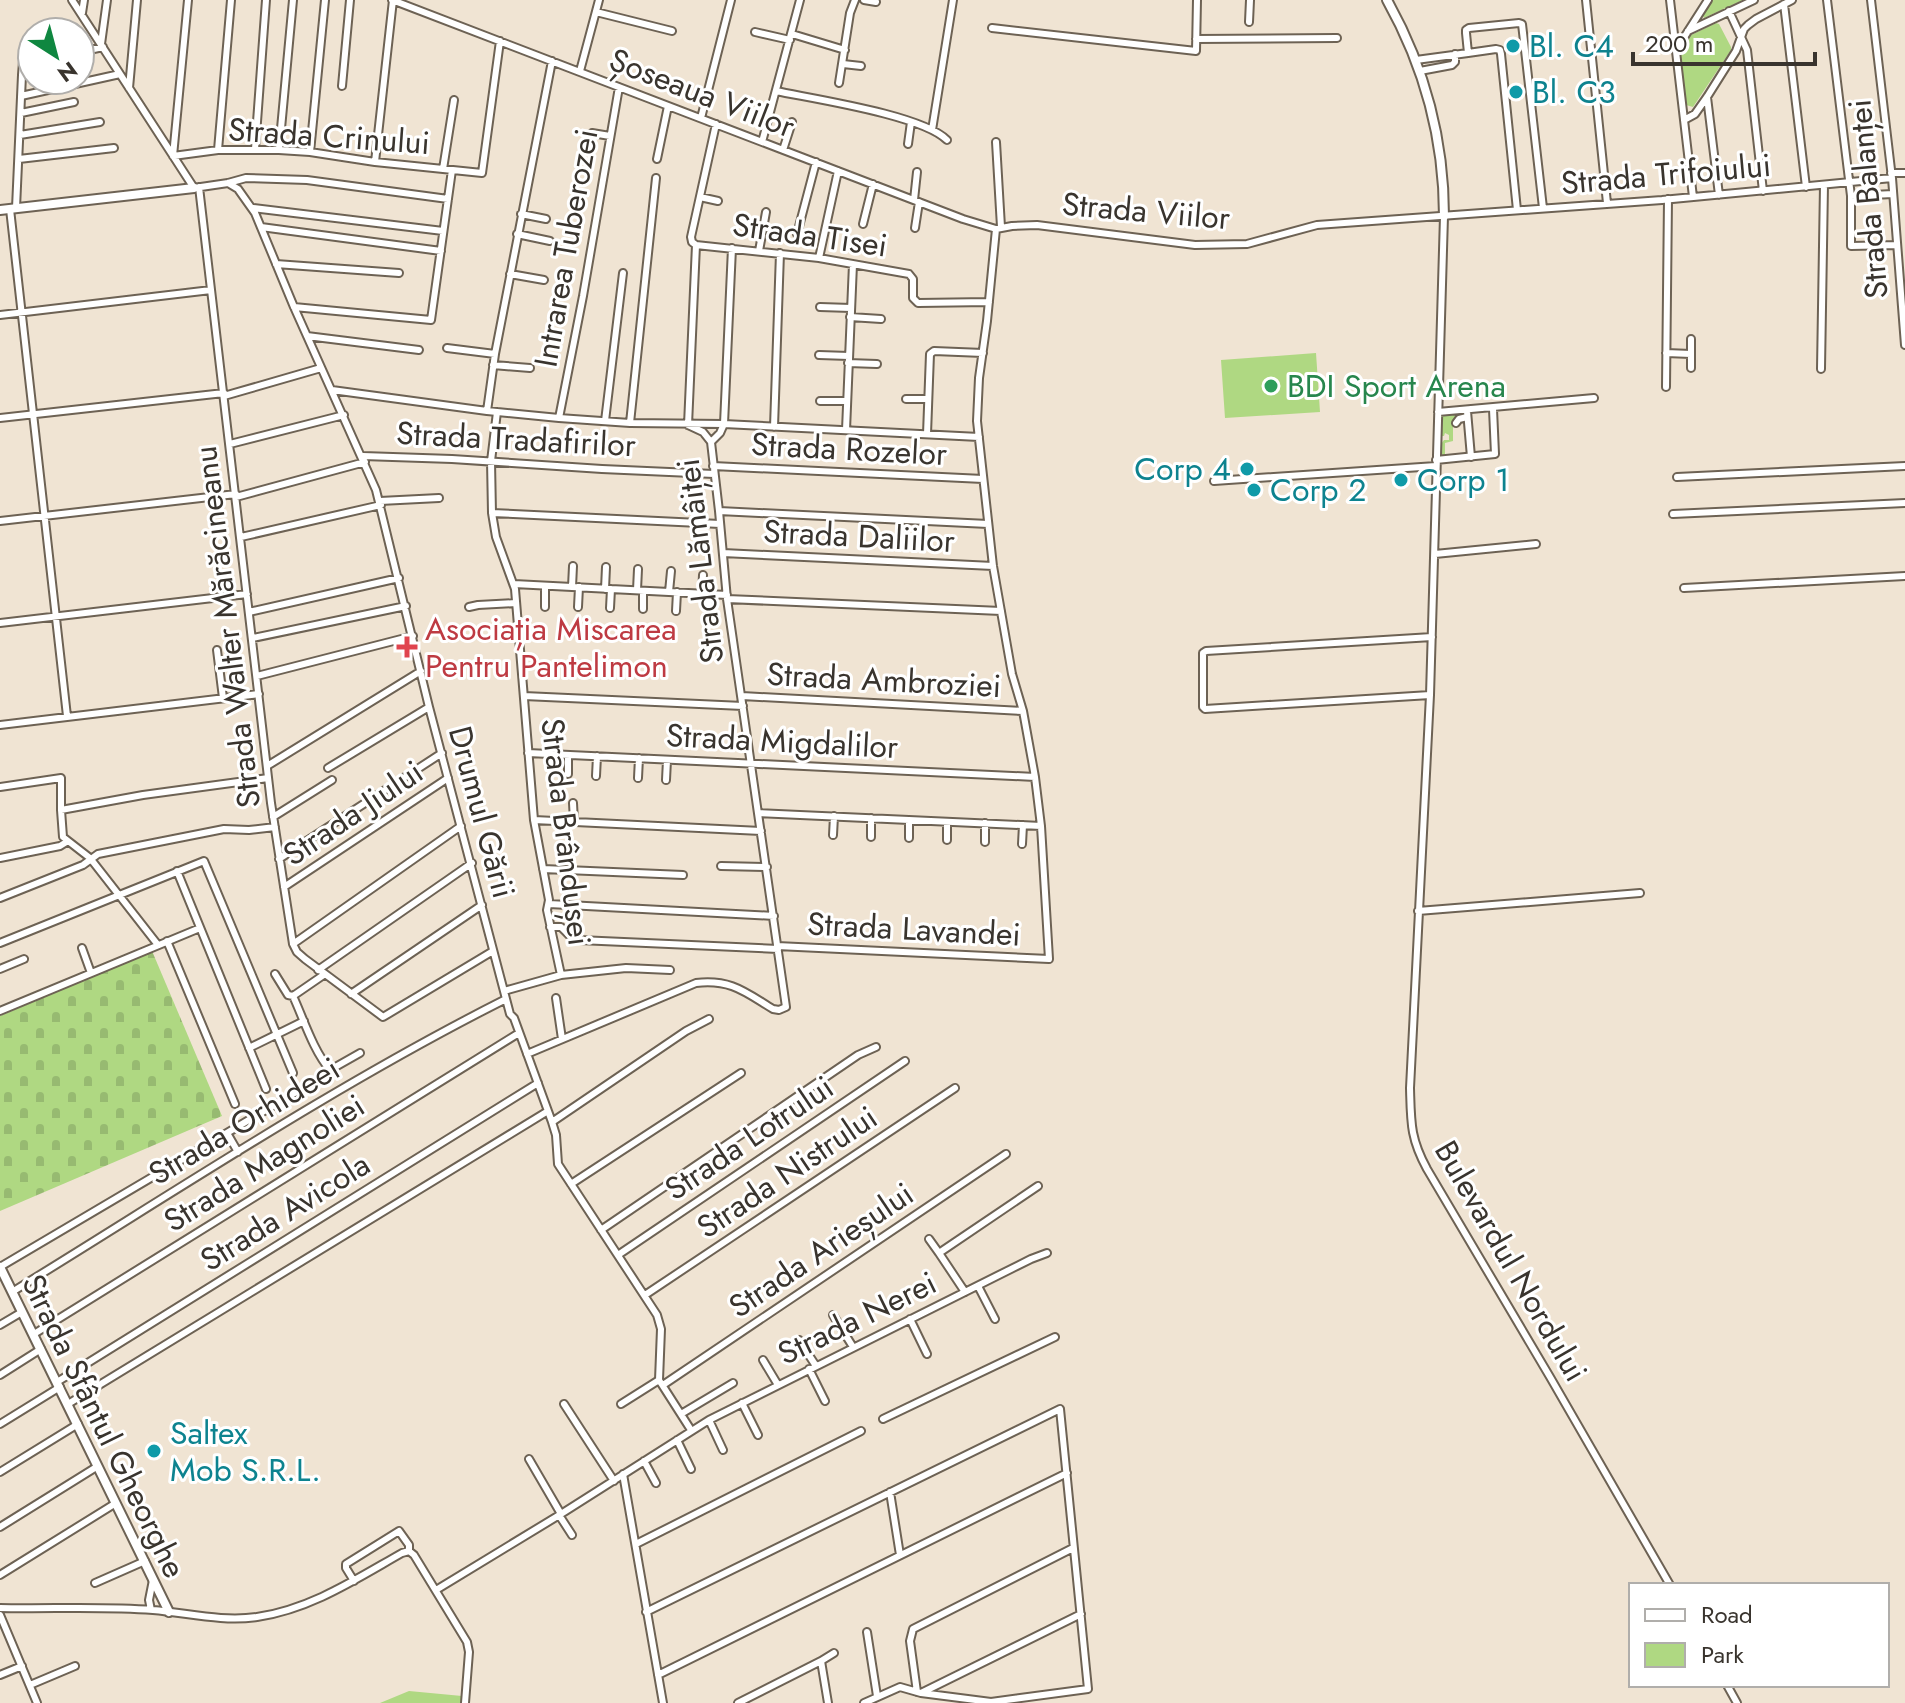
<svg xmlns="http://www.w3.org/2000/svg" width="1905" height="1703" viewBox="0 0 1905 1703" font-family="Jost,sans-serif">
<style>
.green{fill:#afd882}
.cemetery{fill:url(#cemetery-stones)}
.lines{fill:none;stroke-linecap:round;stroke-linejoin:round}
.minor-casing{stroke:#6d6254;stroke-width:10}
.tertiary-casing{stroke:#6d6254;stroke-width:12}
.minor{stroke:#fff;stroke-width:6}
.tertiary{stroke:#fff;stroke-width:8}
.culture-dot{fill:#0f9aa8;stroke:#fff;stroke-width:3}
.leisure-dot{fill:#2e9e5b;stroke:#fff;stroke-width:3}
.health-dot{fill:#e0444e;stroke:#fff;stroke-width:3}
.labels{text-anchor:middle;stroke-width:6;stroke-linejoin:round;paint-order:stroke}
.culture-label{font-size:32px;fill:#0d838f;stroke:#fff;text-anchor:start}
.street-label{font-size:32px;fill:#39342e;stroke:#fff}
.leisure-label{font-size:32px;fill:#27864d;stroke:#fff;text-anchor:start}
.health-label{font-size:32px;fill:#be3a42;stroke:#fff;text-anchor:start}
</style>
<defs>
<pattern id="cemetery-stones" width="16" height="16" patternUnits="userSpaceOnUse" patternTransform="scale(2)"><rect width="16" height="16" fill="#afd882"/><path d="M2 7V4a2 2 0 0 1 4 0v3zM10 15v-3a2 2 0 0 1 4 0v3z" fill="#97ba71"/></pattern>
</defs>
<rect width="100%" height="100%" fill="#f0e4d3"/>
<path class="green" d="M1712 0H1743L1704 18 1702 14Z
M1716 23 1719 24 1731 47V50L1693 107 1686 105 1680 53 1689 36Z
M1316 353 1320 412 1225 418 1221 360Z
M1464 411 1463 414 1453 421V441L1445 443V455H1442L1441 444 1444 440H1449V435L1445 433 1444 436H1441L1442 413Z
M409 1691 462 1696V1703H380Z"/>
<path class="cemetery" d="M152 951 222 1116 0 1211V1016Z"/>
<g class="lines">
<g class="minor-casing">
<path id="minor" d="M72 0 194 188 228 183 246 178 307 180 448 199
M188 0 173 156 218 150H279L310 152 375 162 482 173 500 41
M392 0 963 219 996 229
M864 0 876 2
M1586 0 1607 203
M1670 0 1693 197
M1827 0 1851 196V246L1897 245
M1871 0 1892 178 1905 345
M1784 4 1806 187
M1729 11 1747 50 1763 191
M596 12 672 31
M82 13 84 0
M1249 22 1250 0
M992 28 1196 51 1197 0
M1688 31 1754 0
M755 32 790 40
M792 34 845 50
M1196 39 1337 38
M101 44 107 0
M1676 50 1708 0
M80 52 103 47
M1416 60 1468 53
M843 64 861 66
M580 71 599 0
M1420 71 1452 65 1455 62V54
M839 83 850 13 855 0
M342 86 350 0
M129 88 137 0
M776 91C814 99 922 115 947 140
M21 96 120 74
M1707 97 1719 195
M21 113 74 102
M701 118 731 0
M1684 120 1695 114 1707 97 1736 51 1744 29 1748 25 1756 19 1792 0
M932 130 953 0
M592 133 610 136
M20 135 100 122
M762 142 800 0
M996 142 1001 227
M908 144 911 122
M255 149 266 0
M218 150 231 0
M279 150 293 0
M783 150 792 122
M310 152 325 0
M19 159 114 148
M657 159 668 106
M375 162 393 0
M443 169 454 100
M1891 173H1905
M228 183 238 189 255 213 294 307 376 490 429 707 510 1014 514 1018 552 1122 556 1135 558 1164 657 1315 661 1329 659 1380 691 1430
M199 187 271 803 293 944 297 952 305 959 383 1017 493 951
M1851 196 1893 194
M700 197 718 201
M914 200 917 172
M16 208 22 75 23 62 32 33
M253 208 443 231
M10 209 67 716
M1517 210 1501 54 1500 50 1496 49 1468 53 1466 33V30L1469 28 1519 23 1522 24 1543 208
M521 214 546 219
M1444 216 1430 695 1410 1088C1411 1122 1410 1138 1427 1169L1550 1377 1670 1585
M863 224 873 184
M261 227 441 251
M915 228 919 202
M996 229 1012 226 1037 225 1195 245 1247 244 1317 225 1662 200 1892 178
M517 234 550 241
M797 234 816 162
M696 245 819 258 909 274 913 279V298L918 303 989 302
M759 251 766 212
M819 258 838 171
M276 264 399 273
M510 274 544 280
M294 307 431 320 452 170
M820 307 851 308
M0 315 211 290
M850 317 881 319
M307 336 419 350
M1691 339V368
M447 348 495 354
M1666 353 1691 354
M819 355 849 356
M848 363 877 364
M493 365 530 368
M1821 369 1824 185
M1666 387 1668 199
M332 390 487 411 559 418 630 423 724 424 979 437
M224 396 321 368
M906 399H928
M820 401H847
M487 411 495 354 552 61
M1467 411 1471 457
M497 412 491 461 492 513 496 537 515 589 534 820 549 900 547 910 561 975
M1438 412 1594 398
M0 418 224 393
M559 418 583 296 619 87
M605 421 623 273
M630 423 656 178
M1456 423 1459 419 1467 417
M688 425 696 245 692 242 691 237 716 124
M774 427 780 253
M846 430 853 264
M927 434 930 354 934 351 983 353
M711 442 720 433 724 424 732 248
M230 444 344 415
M363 456 452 459 602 469 714 474
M1436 460 1495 454 1493 409
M713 466 983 479
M1677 477 1905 466
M1214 481 1436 466
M236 497 365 462
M380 501 439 498
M719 511 988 524
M492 513 720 524
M1673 514 1905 503
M0 521 236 494
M241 537 381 505
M723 553 993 566
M1435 554 1536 544
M514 584 727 595
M572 587 573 566
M1684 588 1905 576
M605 589 606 567
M637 590 638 569
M669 592 671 571
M702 594 703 575
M727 599 1001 611
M469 607 478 605 516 603
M545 607V586
M578 607 579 587
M610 608 611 589
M643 609V591
M676 611 677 592
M249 612 399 578
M708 612 709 594
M0 623 247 594
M253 638 406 606
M217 650 223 698
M257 676 413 636
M1430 695 1205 709 1203 707V653L1206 651 1432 637
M524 696 743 706
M742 696 1023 711
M0 725 259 694
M528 753 1035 777
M267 766 421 671
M328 768 429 707
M568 774V755
M596 776 597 756
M638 778 639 758
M666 780 667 760
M0 787 61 778V810L63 837 90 858 158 945
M573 803 574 822
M61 810 143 795 268 778
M759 813 1041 826
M273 817 332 780
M534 820 761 831
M833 835 834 816
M871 837V818
M909 838V820
M947 840V822
M985 842V823
M1022 844 1023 825
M0 858 60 846 68 841
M279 859 442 753
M721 866 767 867
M543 869 683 875
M177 871 266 1089
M284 887 448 778
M0 898 83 865 98 854 224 829 249 830 275 827
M549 904 774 916
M1418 911 1640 893
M550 927H561L573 939 579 940 778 949
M167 941 235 1104
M0 943 204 861 293 1073
M293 944 461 826
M777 946 1049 959 1041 826 1035 777 1023 711 1012 674 993 566 977 421 979 378 987 321 996 229
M82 948 91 973
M0 969 24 959
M318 970 472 863
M275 974 288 995 293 996
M325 974 293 996C304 1020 313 1050 330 1070L360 1053
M504 991 561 975 626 968 670 970
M351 994 482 905
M556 998 562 1039
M0 1011 200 928
M249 1048 304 1021
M527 1054 696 983C731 979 745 992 773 1009L779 1010 786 1007 727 599 719 511 711 442 703 432 688 425
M552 1122 686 1031 709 1019
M227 1133 238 1152
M571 1184 741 1073
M601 1230 858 1055 876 1047
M929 1239 939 1253
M618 1255 905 1061
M0 1267 315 1081
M978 1286 995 1319
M12 1292C175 1192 335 1085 506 999
M965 1292 939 1253 1038 1186
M645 1295 955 1088
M833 1315 853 1347
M910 1319 927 1354
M0 1325 22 1312
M34 1334 519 1033
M799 1340 816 1366
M763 1360 778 1385
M809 1369 825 1401
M0 1375 41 1349
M57 1382 538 1083
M663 1385 1006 1154
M742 1403 758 1435
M68 1404 548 1111
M564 1404 614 1481
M621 1404 659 1380
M681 1414 733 1383
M883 1419 1055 1337
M709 1420 723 1450
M0 1424 60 1387
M677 1440 691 1469
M529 1459 561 1514
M644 1461 656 1483
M0 1472 78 1424
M623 1474 663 1703
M890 1492 900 1555
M559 1515 572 1535
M0 1527 98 1466
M636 1544 861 1431
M0 1575 116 1503
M354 1581 346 1568V1564L399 1531 409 1545V1551
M95 1583 145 1561
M436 1590 561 1514 709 1420 1031 1259 1047 1253
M0 1608C51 1609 103 1606 153 1610 188 1613 222 1622 257 1617 311 1609 356 1579 402 1553L409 1551 414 1555 467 1642 469 1652 465 1703
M151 1610 149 1600 153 1580
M646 1612 1060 1409 1088 1689 991 1702 921 1693
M0 1615 37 1703
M867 1632 877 1696
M821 1661 834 1653
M0 1675 22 1666
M658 1675 1067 1473
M30 1685 75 1666
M1727 1685 1737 1703
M917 1692 910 1641 913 1629 1073 1548
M738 1703 821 1661 828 1703
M864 1703 900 1687 921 1693 1081 1614"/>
</g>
<g class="tertiary-casing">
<path id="tertiary" d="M1387 0C1424 66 1444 140 1444 216
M0 210 194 188
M0 1267 169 1612"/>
</g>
<use href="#minor" class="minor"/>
<use href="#tertiary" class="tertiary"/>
</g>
<g class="culture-dot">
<circle cx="1513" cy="46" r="8"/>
<circle cx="1516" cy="92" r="8"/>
<circle cx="1247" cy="469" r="8"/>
<circle cx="1401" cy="480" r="8"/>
<circle cx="1254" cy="490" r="8"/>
<circle cx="154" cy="1451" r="8"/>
</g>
<circle class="leisure-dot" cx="1271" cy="386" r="8"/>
<path class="health-dot" d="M403 635h8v8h8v8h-8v8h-8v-8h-8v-8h8z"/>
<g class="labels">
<g class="culture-label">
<text x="1529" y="57">Bl. C4</text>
<text x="1532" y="103">Bl. C3</text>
<text x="1231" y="480" text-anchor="end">Corp 4</text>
<text x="1417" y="491">Corp 1</text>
<text x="1270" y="501">Corp 2</text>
<text x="170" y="1444">Saltex<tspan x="170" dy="37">Mob S.R.L.</tspan></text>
</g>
<g class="street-label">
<text transform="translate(702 93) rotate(21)" y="11">Șoseaua Viilor</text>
<text transform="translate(329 136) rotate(4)" y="11">Strada Crinului</text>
<text transform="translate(1666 174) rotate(-5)" y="11">Strada Trifoiului</text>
<text transform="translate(1868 199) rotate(-95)" y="11">Strada Balanței</text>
<text transform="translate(1146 211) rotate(5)" y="11">Strada Viilor</text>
<text transform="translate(810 235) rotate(8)" y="11">Strada Tisei</text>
<text transform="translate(566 248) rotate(-80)" y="11">Intrarea Tuberozei</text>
<text transform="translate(516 439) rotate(3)" y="11">Strada Tradafirilor</text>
<text transform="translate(849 449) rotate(3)" y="11">Strada Rozelor</text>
<text transform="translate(859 536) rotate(3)" y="11">Strada Daliilor</text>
<text transform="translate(700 561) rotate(-97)" y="11">Strada Lămâiței</text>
<text transform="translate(227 627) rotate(-97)" y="11">Strada Walter Mărăcineanu</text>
<text transform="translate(884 680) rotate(3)" y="11">Strada Ambroziei</text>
<text transform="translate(782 741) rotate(3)" y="11">Strada Migdalilor</text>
<text transform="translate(482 812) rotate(75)" y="11">Drumul Gării</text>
<text transform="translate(353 813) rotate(-34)" y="11">Strada Jiului</text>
<text transform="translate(566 832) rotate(83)" y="11">Strada Brândușei</text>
<text transform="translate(914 929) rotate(3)" y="11">Strada Lavandei</text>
<text transform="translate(244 1121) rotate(-31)" y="11">Strada Orhideei</text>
<text transform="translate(749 1138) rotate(-34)" y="11">Strada Lotrului</text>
<text transform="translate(264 1163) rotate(-32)" y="11">Strada Magnoliei</text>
<text transform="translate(787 1172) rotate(-34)" y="11">Strada Nistrului</text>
<text transform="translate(285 1212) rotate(-32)" y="11">Strada Avicola</text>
<text transform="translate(821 1250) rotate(-34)" y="11">Strada Arieșului</text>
<text transform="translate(1511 1261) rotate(60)" y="11">Bulevardul Nordului</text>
<text transform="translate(857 1318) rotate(-26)" y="11">Strada Nerei</text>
<text transform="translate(104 1426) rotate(64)" y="11">Strada Sfântul Gheorghe</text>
</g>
<g class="leisure-label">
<text x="1287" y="397">BDI Sport Arena</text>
</g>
<g class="health-label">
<text x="425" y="640">Asociația Miscarea<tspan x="425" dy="37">Pentru Pantelimon</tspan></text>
</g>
</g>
<rect x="1629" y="1583" width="260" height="104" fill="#ffffff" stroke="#b0aeab" stroke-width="2"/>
<rect x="1645" y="1609" width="40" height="12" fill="#ffffff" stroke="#b0aeab" stroke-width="2"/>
<text x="1701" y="1623" font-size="24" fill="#39342e">Road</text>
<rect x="1645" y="1643" width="40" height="24" fill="#afd882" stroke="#b0aeab" stroke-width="2"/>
<text x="1701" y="1663" font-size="24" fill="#39342e">Park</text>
<g transform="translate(56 56) rotate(144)"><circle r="38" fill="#ffffff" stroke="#b0aeab" stroke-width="2"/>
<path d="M0-6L14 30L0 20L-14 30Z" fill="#0f8740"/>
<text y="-12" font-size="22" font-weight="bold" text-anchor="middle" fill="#39342e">N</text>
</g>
<path d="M1633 52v12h182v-12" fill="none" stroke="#39342e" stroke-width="4"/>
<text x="1645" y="52" font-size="24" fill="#39342e" stroke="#ffffff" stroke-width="6" paint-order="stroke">200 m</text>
</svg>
